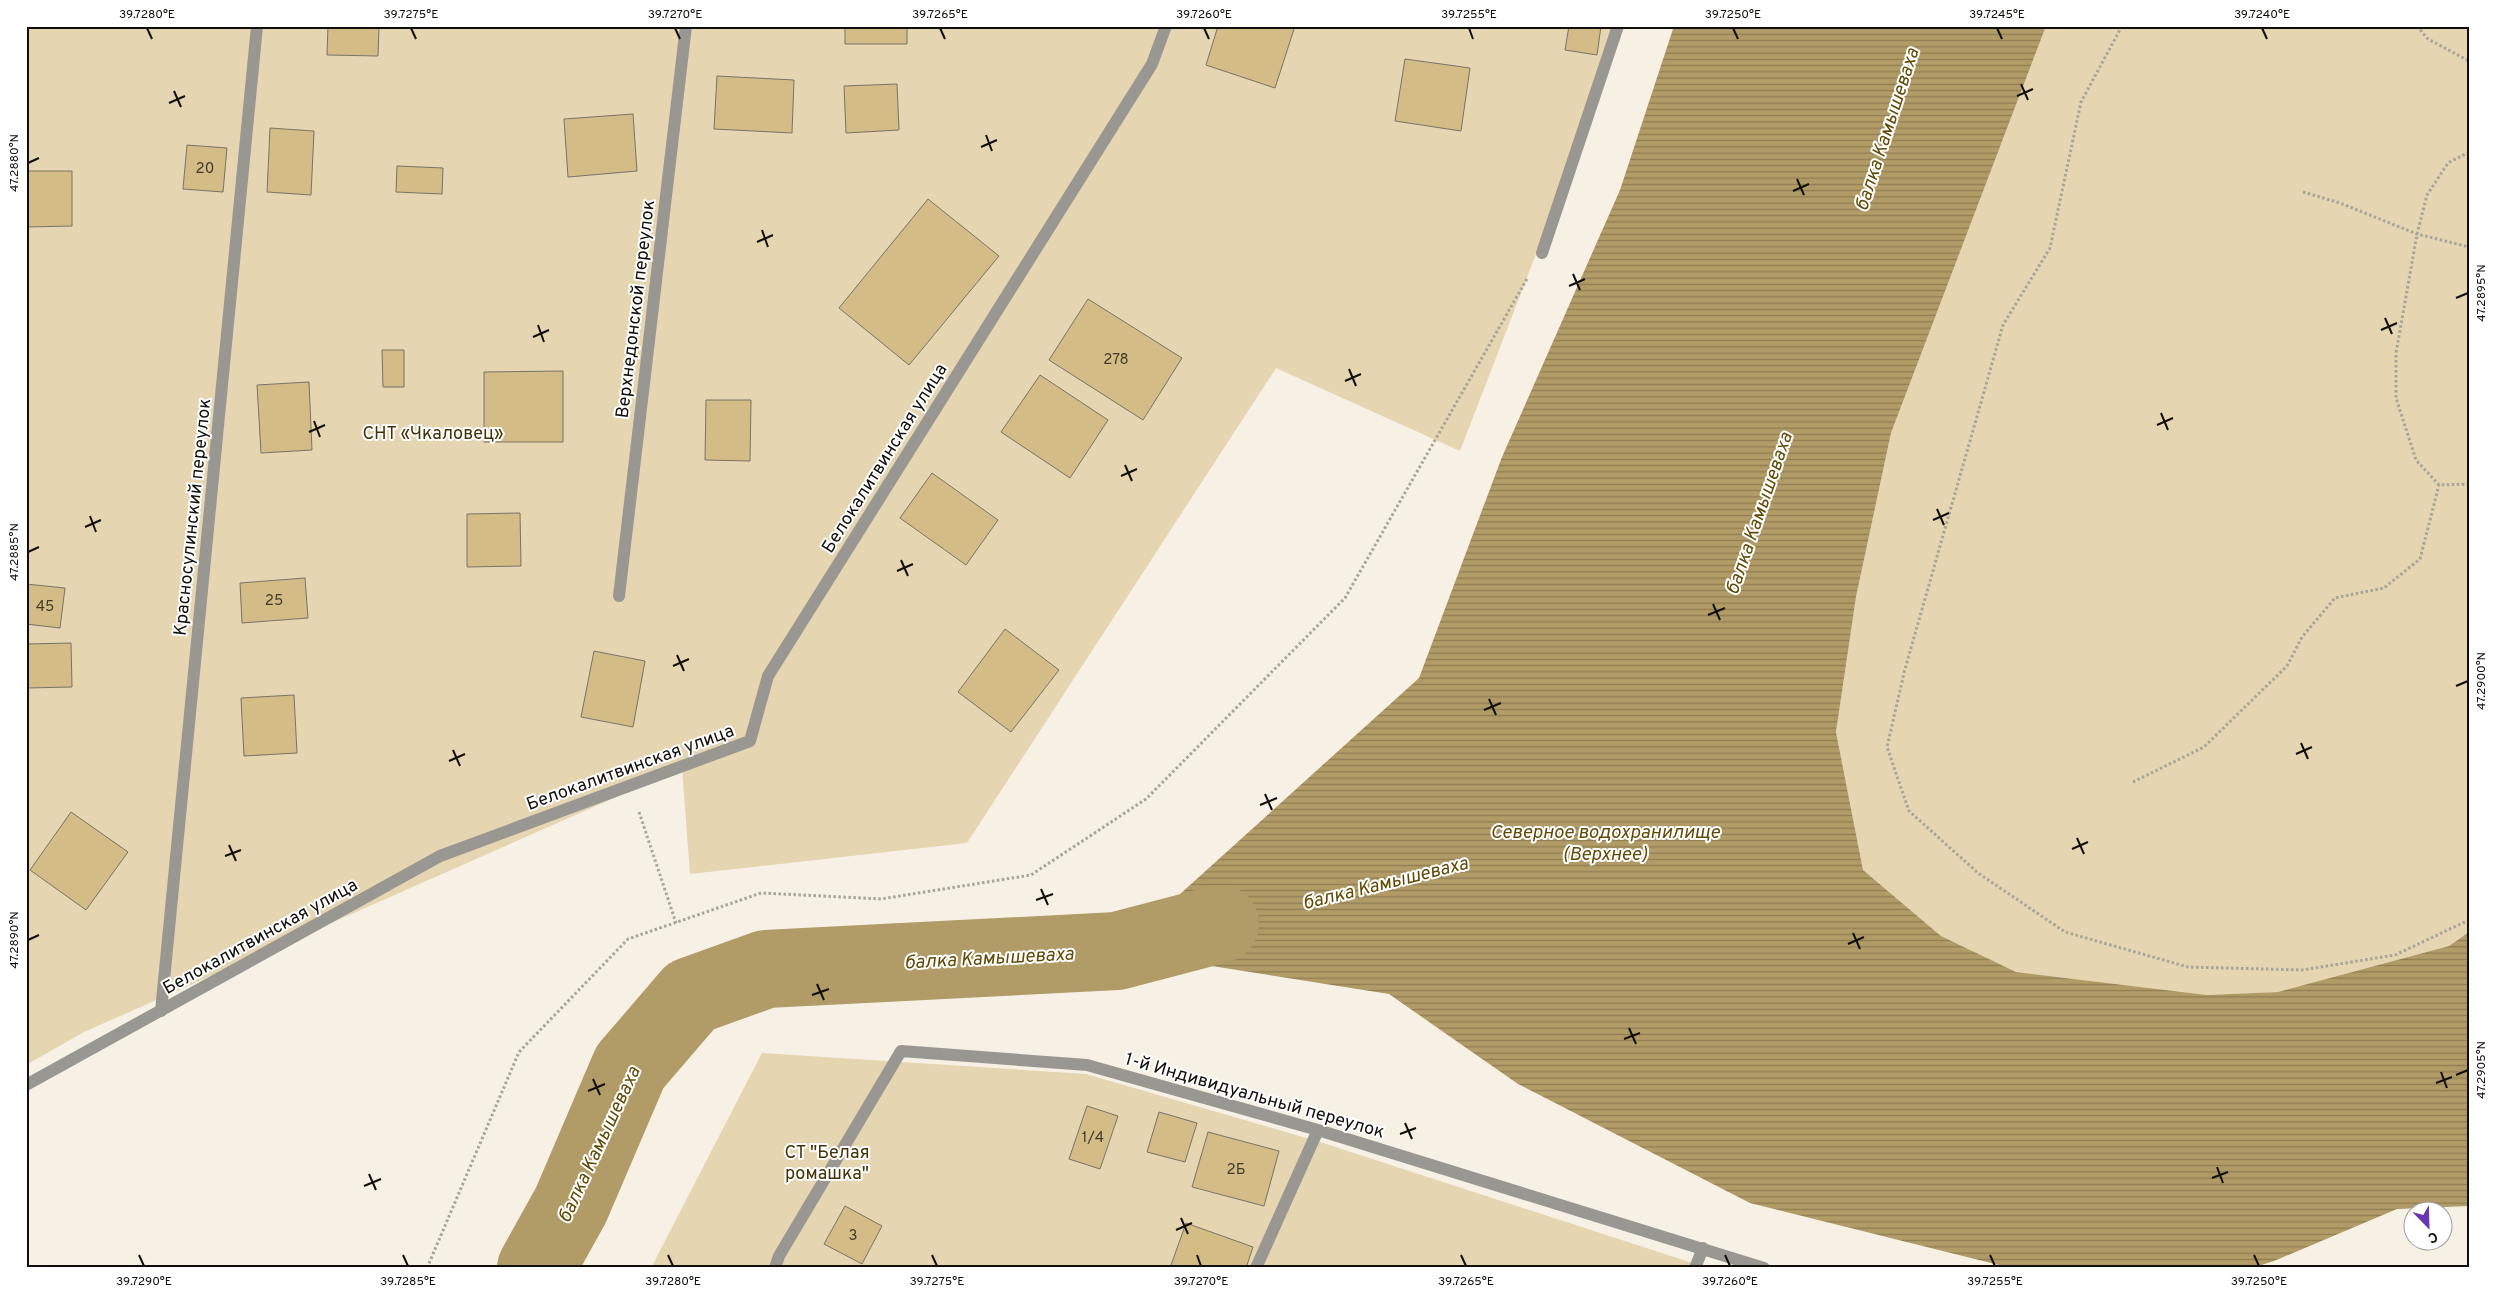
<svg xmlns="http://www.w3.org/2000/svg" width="2495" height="1294" viewBox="0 0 2495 1294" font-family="Overpass,sans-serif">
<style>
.green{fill:#e5d5b0}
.water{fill:url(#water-rules)}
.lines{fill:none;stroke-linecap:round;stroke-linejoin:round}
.river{stroke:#b19b66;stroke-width:78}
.building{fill:#d3bc86;stroke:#787469}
.path{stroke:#a7a49a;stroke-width:3;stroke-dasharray:2.5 2.5;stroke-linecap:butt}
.minor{stroke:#999792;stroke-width:12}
.ticks{fill:none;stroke:#110f0b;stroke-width:2}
.labels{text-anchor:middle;stroke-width:4;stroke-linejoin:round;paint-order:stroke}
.number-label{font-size:15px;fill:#423a2a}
.street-label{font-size:18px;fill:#110f0b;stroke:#fff}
.park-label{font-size:18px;fill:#423205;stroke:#fff}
.water-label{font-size:19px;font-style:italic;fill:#614a04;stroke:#fff}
.neatline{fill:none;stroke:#110f0b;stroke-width:2}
.ticks-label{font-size:12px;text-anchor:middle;fill:#110f0b}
</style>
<defs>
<pattern id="water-rules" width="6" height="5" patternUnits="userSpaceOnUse" patternTransform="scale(1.25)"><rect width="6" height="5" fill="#b19b66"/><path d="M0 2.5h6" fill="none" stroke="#8f7d52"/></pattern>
</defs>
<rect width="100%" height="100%" fill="#f6f1e4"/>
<path class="green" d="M26 26H1624L1460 451 1276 368 967 843 690 874 682 768 84 1032 26 1065Z
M2046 26H2469V932L2449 946 2278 992 2207 995 2015 972 1941 936 1863 870 1836 732 1856 597 1891 433Z
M762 1053 1086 1074 1320 1142 1708 1268H651Z"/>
<path class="water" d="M1674 26H2046L1891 433 1856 597 1836 732 1863 870 1941 936 2016 972 2207 995 2278 992 2449 946 2469 932V1206L2397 1209 2274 1261 2252 1268H2011L1750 1203 1518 1084 1389 994 1117 951 1419 678 1502 457 1620 190Z"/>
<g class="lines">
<path class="river" d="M536 1268 571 1205 630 1067 691 996 766 969 1117 951 1220 924"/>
</g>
<path class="building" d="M328 26H379L378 56 327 55Z
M845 26H907V44H845Z
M1218 26H1295L1275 88 1206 65Z
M1569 26H1601L1597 55 1565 50Z
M1405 59 1470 68 1461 131 1395 121Z
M717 76 794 80 792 133 714 129Z
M897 84 899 130 846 133 844 86Z
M633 114 637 171 568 177 564 119Z
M270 128 314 131 311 195 267 192Z
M187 145 227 148 223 192 183 189Z
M397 166 443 168 442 194 396 192Z
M26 171H72V226L26 227Z
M928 199 999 256 909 365 839 308Z
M1088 299 1182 358 1143 420 1049 360Z
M382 350H404V387H383Z
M563 371V442H484V372Z
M1040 375 1108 420 1070 478 1001 432Z
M309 382 312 450 261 453 257 385Z
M706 400H751L750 461 705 460Z
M932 473 998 520 966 565 900 518Z
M520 513 521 566 467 567V514Z
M305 578 308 618 242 623 240 583Z
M26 584 65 588 60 628 26 624Z
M1005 629 1059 670 1011 732 958 692Z
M71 643 72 687 26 688V644Z
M594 651 645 661 633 727 581 717Z
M294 695 297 753 244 756 241 698Z
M71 812 128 852 86 910 30 870Z
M1087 1106 1118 1116 1100 1169 1069 1159Z
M1159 1112 1197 1123 1185 1162 1147 1152Z
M1208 1132 1279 1151 1264 1206 1192 1187Z
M845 1206 882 1226 862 1264 824 1244Z
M1186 1223 1253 1247 1246 1268H1170Z"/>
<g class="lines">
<path class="path" d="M2122 26 2081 102 2050 248 2003 325 1905 669 1887 747 1909 811 1978 873 2065 932 2188 967 2302 970 2395 955 2469 920
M2417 26 2428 39 2469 61
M2469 152 2448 163 2427 195 2417 234 2396 353V398L2416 460 2439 485 2469 484
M2303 192 2340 203 2417 234 2469 247
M2133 782 2204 747 2287 666 2302 637 2335 598 2384 588 2420 559 2439 485
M639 812 676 923
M427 1268 519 1052 628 939 761 893 881 899 1031 875 1146 799 1345 598 1528 277"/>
<path class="minor" d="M1542 253 1618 26
M619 596 686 26
M161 1011 257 26
M26 1085 440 856 750 741 768 676 1152 64 1166 26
M775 1268 779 1256 901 1051 1087 1065 1318 1130 1764 1268
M1256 1268 1318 1130
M1695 1268 1703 1248"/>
</g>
<path class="ticks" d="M147 28 152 39M411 28 416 39M675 28 680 39M940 28 945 39M1204 28 1209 39M1469 28 1473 39M1733 28 1738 39M1997 28 2002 39M2262 28 2267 39M2021 84 2028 100M174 91 181 107M2017 96 2033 89M169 103 185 96M986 135 992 151M981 147 997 140M28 163 39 158M1797 179 1804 195M1793 191 1809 184M762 230 768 247M757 242 773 235M1573 274 1580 290M1569 286 1585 279M2456 298 2468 293M2385 318 2392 334M538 325 544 342M2381 330 2397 323M533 337 549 330M1349 369 1356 386M1345 381 1361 374M2161 413 2168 430M314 421 320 437M2157 425 2173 418M309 432 325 425M1125 465 1132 481M1121 476 1137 469M1937 509 1944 525M90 516 96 532M1933 520 1949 513M85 527 101 520M28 552 39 547M901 560 908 576M897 571 913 564M1713 604 1720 620M1708 615 1725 608M677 655 684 671M673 666 689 659M2456 686 2468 681M1489 699 1496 715M1484 710 1501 703M2301 743 2308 759M453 750 460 766M2296 754 2312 747M449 761 465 754M1265 794 1272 810M1260 805 1277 798M2077 838 2084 854M229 845 236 861M2072 849 2088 842M225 856 241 850M1041 889 1048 905M1036 900 1053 894M1853 933 1860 949M28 940 39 935M1848 944 1864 937M817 984 824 1000M812 995 829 989M1629 1028 1636 1044M1624 1039 1640 1033M2441 1072 2447 1088M2456 1075 2468 1070M593 1079 600 1095M2436 1083 2452 1077M588 1091 605 1084M1405 1123 1412 1139M1400 1134 1416 1128M2217 1167 2223 1183M369 1174 376 1190M2212 1178 2228 1172M364 1186 381 1179M1181 1218 1188 1234M1176 1230 1192 1223M139 1255 144 1266M403 1255 408 1266M668 1255 673 1266M932 1255 937 1266M1197 1255 1201 1266M1461 1255 1466 1266M1725 1255 1730 1266M1990 1255 1995 1266M2254 1255 2259 1266"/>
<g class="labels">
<g class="number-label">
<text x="205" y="173">20</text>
<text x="1116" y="364">278</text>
<text x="274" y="605">25</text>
<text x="45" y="611">45</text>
<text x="1093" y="1142">1/4</text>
<text x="1236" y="1174">2Б</text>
<text x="853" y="1240">3</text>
</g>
<g class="street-label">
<text transform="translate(635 309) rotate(-83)" y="6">Верхнедонской переулок</text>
<text transform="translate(884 458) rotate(-58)" y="6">Белокалитвинская улица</text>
<text transform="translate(192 517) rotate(-84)" y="6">Красносулинский переулок</text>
<text transform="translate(630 767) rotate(-20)" y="6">Белокалитвинская улица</text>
<text transform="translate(260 936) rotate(-29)" y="6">Белокалитвинская улица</text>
<text transform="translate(1255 1095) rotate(16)" y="6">1-й Индивидуальный переулок</text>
</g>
<g class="park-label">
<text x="433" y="439">СНТ «Чкаловец»</text>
<text x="827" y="1158">СТ "Белая<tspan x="827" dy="21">ромашка"</tspan></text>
</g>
<g class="water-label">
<text transform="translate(1886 129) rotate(-72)" y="7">балка Камышеваха</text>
<text transform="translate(1758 513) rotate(-71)" y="7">балка Камышеваха</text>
<text x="1605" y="838">Северное водохранилище<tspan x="1605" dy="22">(Верхнее)</tspan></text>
<text transform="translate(1385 882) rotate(-14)" y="7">балка Камышеваха</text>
<text transform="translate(989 957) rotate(-3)" y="7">балка Камышеваха</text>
<text transform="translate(598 1144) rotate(-65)" y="7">балка Камышеваха</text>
</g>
</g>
<rect width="2495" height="1294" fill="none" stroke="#ffffff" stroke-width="55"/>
<g transform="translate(2428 1226) rotate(157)"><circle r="24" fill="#ffffff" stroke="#a09f9d"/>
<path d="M0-4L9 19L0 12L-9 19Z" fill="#6837af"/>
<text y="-8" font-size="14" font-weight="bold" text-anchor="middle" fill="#110f0b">С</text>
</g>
<rect x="28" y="28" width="2440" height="1238" class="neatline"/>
<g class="ticks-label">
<text x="147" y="18">39.7280°E</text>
<text x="411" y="18">39.7275°E</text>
<text x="675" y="18">39.7270°E</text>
<text x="940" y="18">39.7265°E</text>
<text x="1204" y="18">39.7260°E</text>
<text x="1469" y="18">39.7255°E</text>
<text x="1733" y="18">39.7250°E</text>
<text x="1997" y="18">39.7245°E</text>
<text x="2262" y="18">39.7240°E</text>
<text transform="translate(14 163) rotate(-90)" y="4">47.2880°N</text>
<text transform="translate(2481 293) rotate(-90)" y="4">47.2895°N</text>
<text transform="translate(14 552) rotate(-90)" y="4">47.2885°N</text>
<text transform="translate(2481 681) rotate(-90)" y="4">47.2900°N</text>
<text transform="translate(14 940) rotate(-90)" y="4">47.2890°N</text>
<text transform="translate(2481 1070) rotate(-90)" y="4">47.2905°N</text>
<text x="144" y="1285">39.7290°E</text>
<text x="408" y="1285">39.7285°E</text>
<text x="673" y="1285">39.7280°E</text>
<text x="937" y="1285">39.7275°E</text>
<text x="1201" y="1285">39.7270°E</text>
<text x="1466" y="1285">39.7265°E</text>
<text x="1730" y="1285">39.7260°E</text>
<text x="1995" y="1285">39.7255°E</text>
<text x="2259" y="1285">39.7250°E</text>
</g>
</svg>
